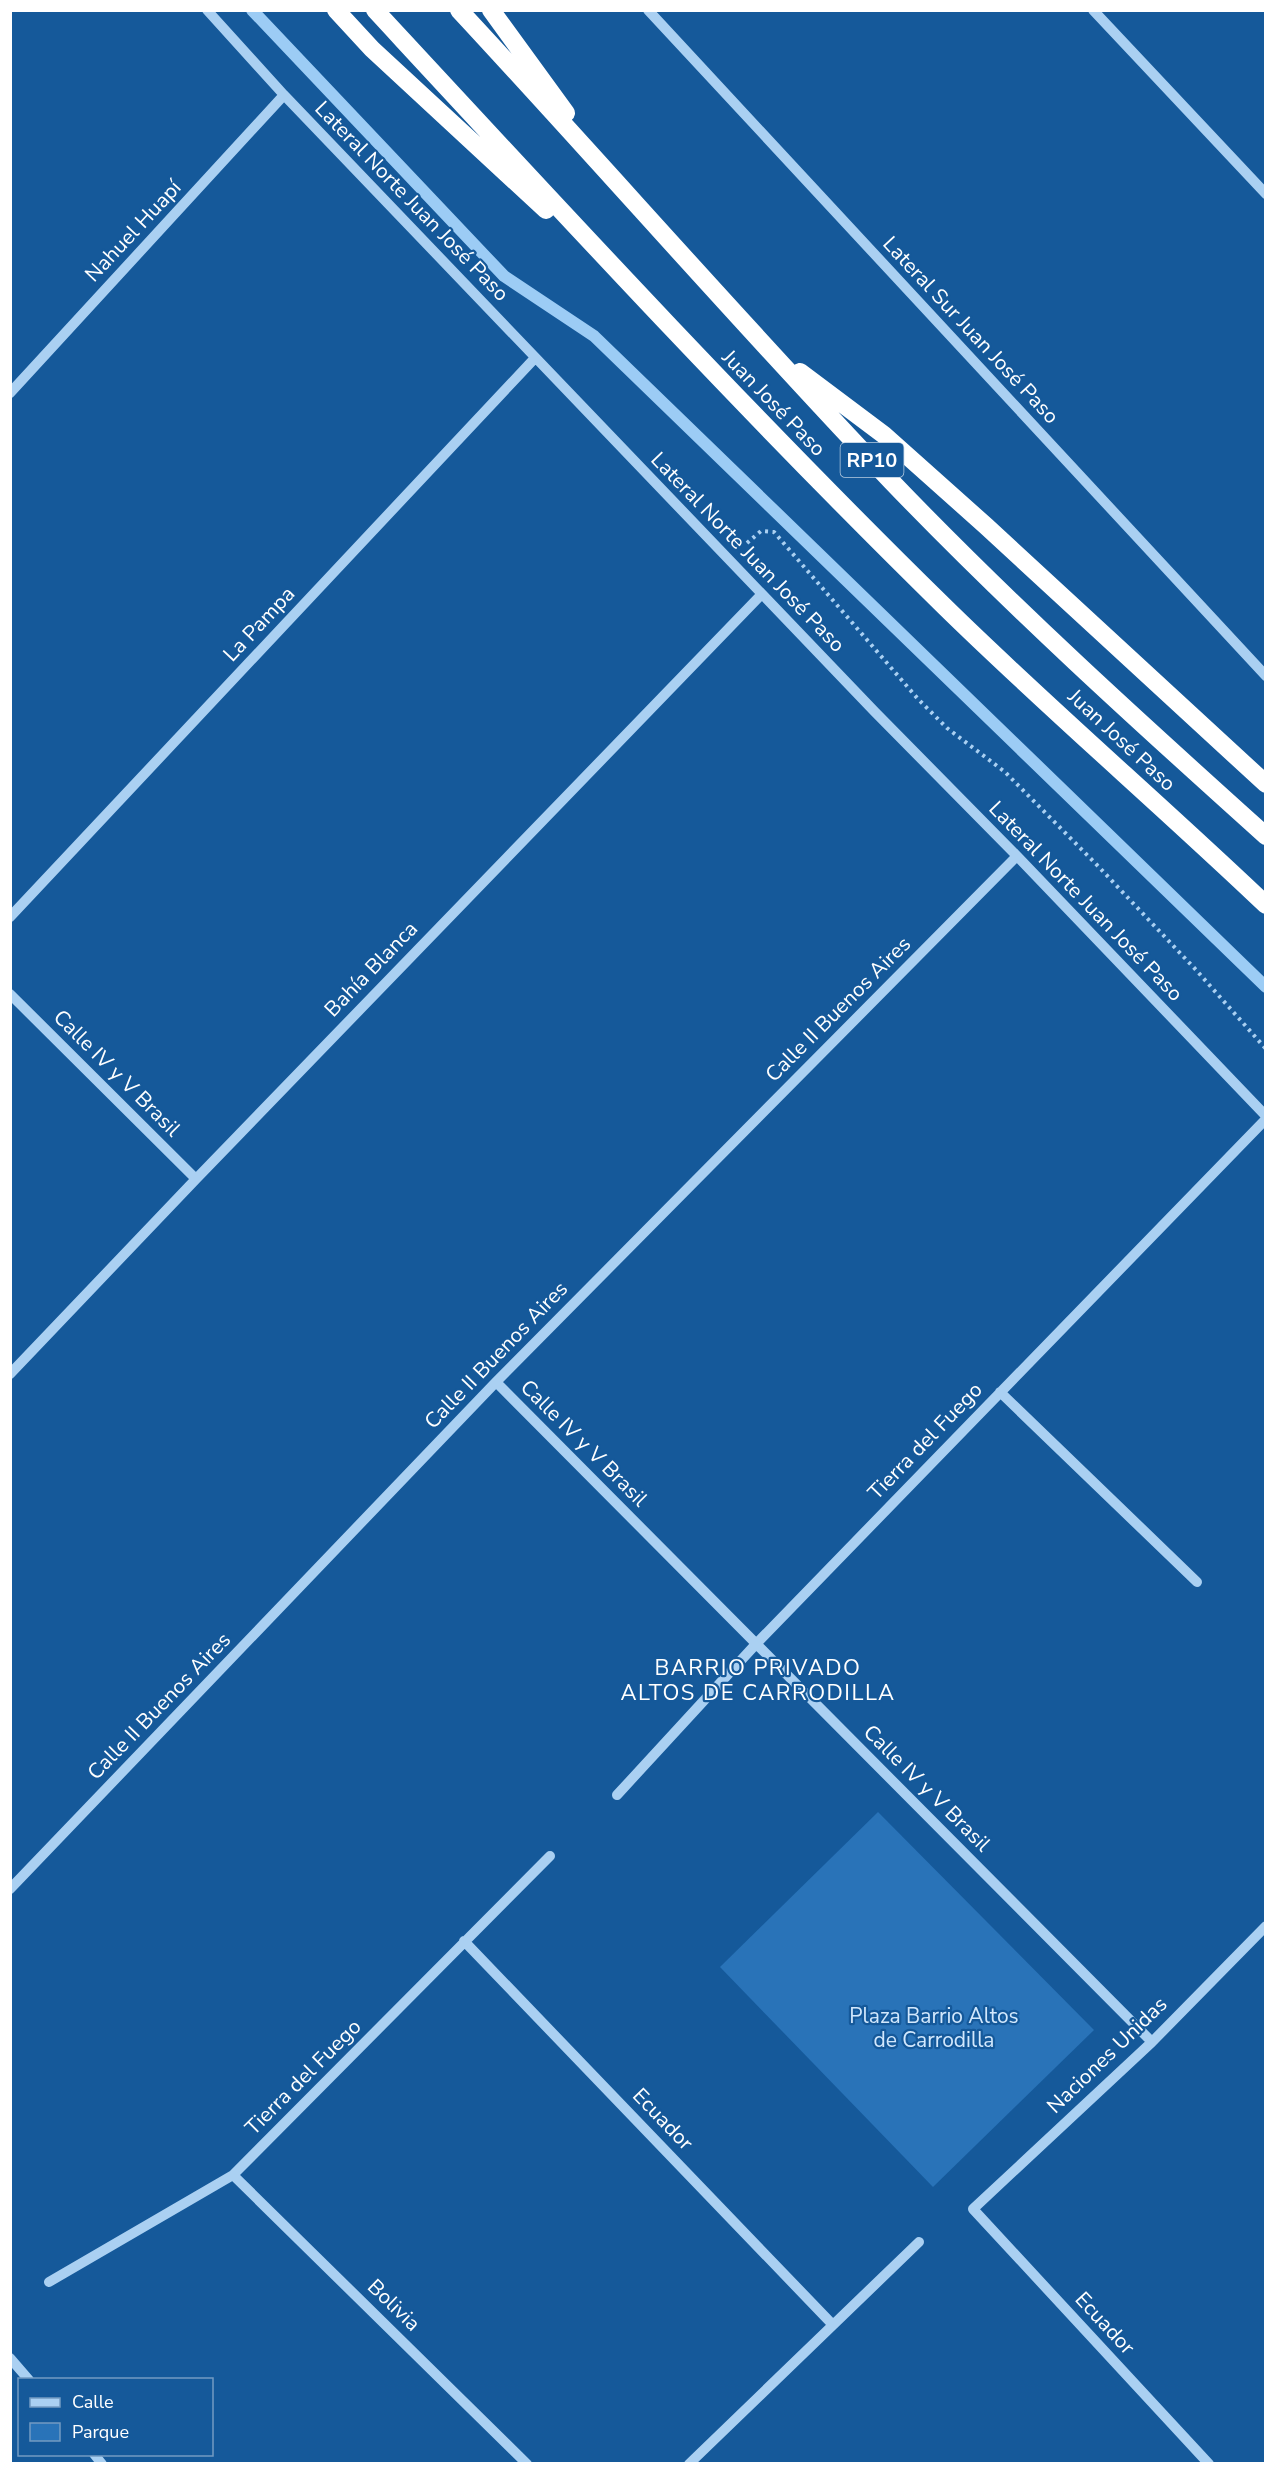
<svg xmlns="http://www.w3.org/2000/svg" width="1276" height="2474" viewBox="0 0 1276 2474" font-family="'Nunito Sans',sans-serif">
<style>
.green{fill:#2973b8}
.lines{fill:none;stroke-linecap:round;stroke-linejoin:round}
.stream{stroke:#9cccf5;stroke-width:12}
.path{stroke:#aad0f2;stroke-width:4;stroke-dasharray:3 4.5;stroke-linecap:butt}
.minor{stroke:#aad0f2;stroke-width:10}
.highway{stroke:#fff;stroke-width:18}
.labels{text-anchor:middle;stroke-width:4.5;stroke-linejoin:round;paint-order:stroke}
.shield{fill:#15599a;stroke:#b9cde1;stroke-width:1.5}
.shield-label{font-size:20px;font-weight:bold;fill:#fff}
.street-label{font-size:21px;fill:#fff;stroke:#15599a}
.park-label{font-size:21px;fill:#d2e8fd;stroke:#15599a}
.neighbourhood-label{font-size:22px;letter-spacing:1.5px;fill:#fff;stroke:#15599a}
</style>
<rect width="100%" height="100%" fill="#15599a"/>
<path class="green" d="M878 1812 1094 2030 933 2187 720 1967Z"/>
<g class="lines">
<path class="stream" d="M252 10 504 276 594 336 1266 987"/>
<path class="path" d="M747 543 761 531 774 532 918 699 947 728 1005 772 1097 865 1197 971 1266 1049"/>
<path class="minor" d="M207 10 284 95 875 712 1017 856 1266 1116
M648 10 1266 676
M1093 10 1266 194
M10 393 284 95
M10 917 535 358
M10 994 196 1179
M10 1374 196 1179 762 594
M496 1382 1152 2042
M1000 1392 1197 1582
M617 1795 756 1644 1266 1119
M10 1889 496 1382 1017 856
M464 1941 833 2325
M233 2175 527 2464
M49 2282 233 2175 550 1856
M10 2358 29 2380
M94 2454 102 2464
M689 2464 919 2242
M1209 2464 973 2209 1152 2042 1266 1926"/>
<path class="highway" d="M336 10 372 49 546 210
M375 10C562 212 748 414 945 607 1049 709 1160 804 1266 905
M459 10C604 166 744 327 891 481 1010 605 1138 721 1266 836
M491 10 566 113
M800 372 884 435 986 526 1266 784"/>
</g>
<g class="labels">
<rect class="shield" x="840.5" y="443" width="63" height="34" rx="4.5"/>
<g class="shield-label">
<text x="872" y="467">RP10</text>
</g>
<g class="street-label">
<text transform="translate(412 201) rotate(46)" y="7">Lateral Norte Juan José Paso</text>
<text transform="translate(133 231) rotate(-47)" y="7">Nahuel Huapí</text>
<text transform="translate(971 330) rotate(47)" y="7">Lateral Sur Juan José Paso</text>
<text transform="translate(774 403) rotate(46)" y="7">Juan José Paso</text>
<text transform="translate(748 552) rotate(46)" y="7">Lateral Norte Juan José Paso</text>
<text transform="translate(259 624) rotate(-47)" y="7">La Pampa</text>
<text transform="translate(1122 740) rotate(43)" y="7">Juan José Paso</text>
<text transform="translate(1086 901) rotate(46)" y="7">Lateral Norte Juan José Paso</text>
<text transform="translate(371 969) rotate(-46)" y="7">Bahía Blanca</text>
<text transform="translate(838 1009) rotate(-45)" y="7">Calle II Buenos Aires</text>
<text transform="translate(117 1073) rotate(45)" y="7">Calle IV y V Brasil</text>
<text transform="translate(496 1355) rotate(-46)" y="7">Calle II Buenos Aires</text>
<text transform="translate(925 1441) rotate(-46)" y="7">Tierra del Fuego</text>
<text transform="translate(584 1443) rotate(45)" y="7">Calle IV y V Brasil</text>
<text transform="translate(159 1706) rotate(-46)" y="7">Calle II Buenos Aires</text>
<text transform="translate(927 1788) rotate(45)" y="7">Calle IV y V Brasil</text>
<text transform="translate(1107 2055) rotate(-44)" y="7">Naciones Unidas</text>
<text transform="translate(303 2077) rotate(-45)" y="7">Tierra del Fuego</text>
<text transform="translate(663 2119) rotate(46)" y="7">Ecuador</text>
<text transform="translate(394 2305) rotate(44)" y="7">Bolivia</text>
<text transform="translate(1105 2323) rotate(47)" y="7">Ecuador</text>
</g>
<g class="park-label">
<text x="934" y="2023">Plaza Barrio Altos<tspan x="934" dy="24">de Carrodilla</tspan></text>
</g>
<g class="neighbourhood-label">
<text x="758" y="1675">BARRIO PRIVADO<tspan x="758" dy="25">ALTOS DE CARRODILLA</tspan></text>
</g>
</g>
<rect width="1276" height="2474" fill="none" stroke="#ffffff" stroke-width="24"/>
<rect x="18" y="2378" width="195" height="78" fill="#15599a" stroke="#739bc2" stroke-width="1.5"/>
<rect x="30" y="2398" width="30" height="9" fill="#aad0f2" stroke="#739bc2" stroke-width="1.5"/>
<text x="72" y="2408" font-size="18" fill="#ffffff">Calle</text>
<rect x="30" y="2423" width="30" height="18" fill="#2973b8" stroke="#739bc2" stroke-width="1.5"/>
<text x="72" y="2438" font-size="18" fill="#ffffff">Parque</text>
</svg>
